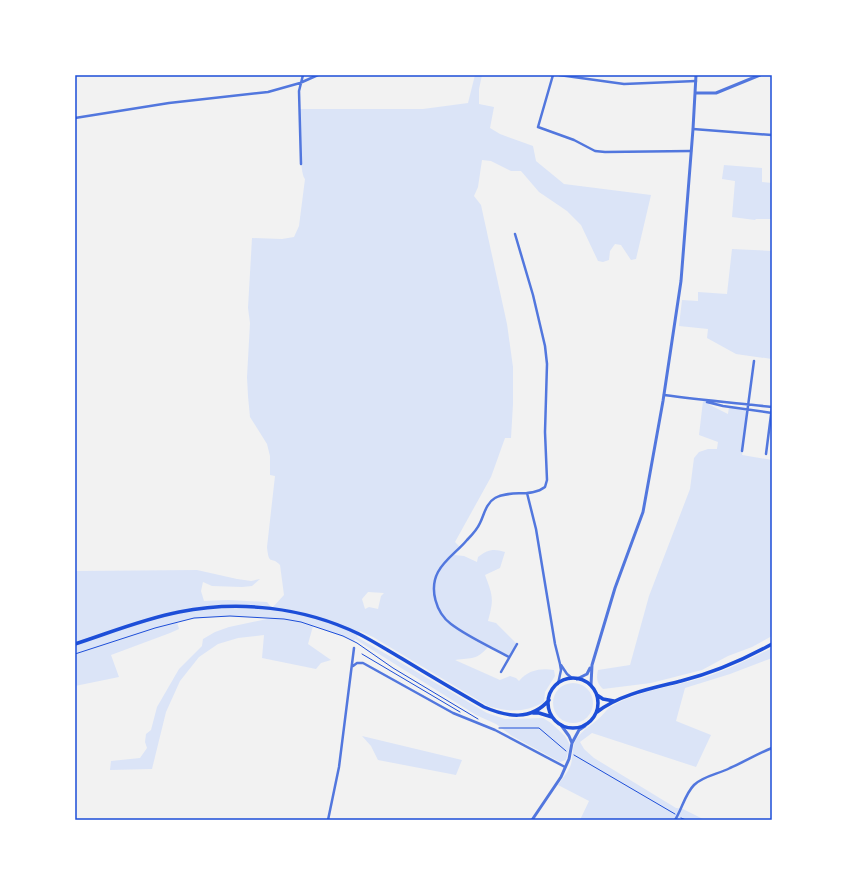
<svg xmlns="http://www.w3.org/2000/svg" width="847" height="895" viewBox="0 0 847 895" font-family="'Work Sans',sans-serif">
<style>
.green{fill:#dbe4f7;fill-rule:evenodd}
.lines{fill:none;stroke-linecap:round;stroke-linejoin:round}
.path{stroke:#1d4ed8;stroke-width:1}
.minor{stroke:#5277de;stroke-width:2.5}
.tertiary{stroke:#5277de;stroke-width:3}
.primary{stroke:#1d4ed8;stroke-width:3.5}
.neatline{fill:none;stroke:#1d4ed8;stroke-width:1.5}
</style>
<rect width="100%" height="100%" fill="#f2f2f2"/>
<path class="green" d="M475 75H482L479 89V104L494 107 490 128 500 134 533 146 536 161 564 184 651 195 636 259 631 260 621 245 615 244 610 251 609 260 603 262 598 261 581 225 567 211 539 192 521 171H511L491 161 482 160 478 187 474 196 481 205 507 324 513 367V404L511 438H505L491 477 455 542 461 548 454 555 464 556 477 562 478 557C487 550 493 548 505 552L500 568 485 575C493 596 494 599 488 621L496 623 517 644 509 657 489 646C476 661 473 657 455 660L500 680 510 676 516 678 519 681C528 670 541 668 554 670L555 676 545 692 544 702C525 713 508 712 488 706L373 637 360 631 357 637 487 713 505 719 543 718 551 723 565 736 570 745 566 760 560 762 512 736 496 724 476 715 355 639 354 641 313 626 308 644 331 660 321 663 316 669 262 658 264 635 238 638 218 644 199 657 180 681 166 712 152 769 110 770 111 761 140 758 147 748 145 742 146 734 151 730 157 707 179 669 202 646 203 639 215 632 229 627 272 618C240 616 209 615 177 622L179 629 170 633 111 655 119 677 75 686V571L197 570 237 579 251 581 260 579 252 586 242 587 212 586 203 582 201 591 204 601 228 600 267 602 272 608 284 595 280 565C271 555 269 567 267 547L275 476 270 475V456L267 444 250 417 248 396 247 377 250 323 248 308 252 238 282 239 294 237 299 226 305 179C299 173 300 120 300 109H423L468 103ZM368 592 384 593 381 596 378 609 369 607 365 609 362 599Z
M724 165 762 168V182L772 183V219H756L755 220 732 217 735 181 722 179Z
M732 249 772 251V359L736 354 707 338 708 329 679 326 682 300 698 301V292L727 294Z
M703 401 709 402 710 405 728 414 729 407 748 409 742 455 772 460V636L752 647 728 656 702 670 651 683 603 689C597 683 596 679 598 670L630 665 649 596 690 489 694 458 699 452 708 449H717L718 442 699 435Z
M772 648V658L730 674 685 688 676 721 711 735 696 767 592 733 580 742 584 749 594 758 676 808 683 809 705 820H580L589 801 558 785C562 779 567 773 570 767 574 758 571 746 577 738 583 730 590 726 597 720 603 716 606 709 612 706 640 690 672 687 702 678 726 671 749 659 772 648Z
M553 703a20 20 0 1 1 40 0a20 20 0 1 1-40 0Z
M362 736 462 760 456 775 378 760 371 746Z"/>
<g class="lines">
<path class="path" d="M75 654 155 628 194 618 230 616 284 619 301 622 343 636 357 643 393 668 478 719
M362 654 460 712
M499 728H539L566 751
M574 755 675 814
M681 818 686 820"/>
<path class="minor" d="M553 75 538 127 574 140 595 151 605 152 691 151
M559 75 624 84 696 81
M75 118 169 103 268 92 300 83 318 75
M693 129 772 135
M301 164 299 91 303 75
M664 395C700 400 736 403 772 407
M707 402 723 406 772 413
M742 451 754 361
M766 454 772 407
M527 493 536 529 555 644 560 664 561 670 558 684
M509 657C491 647 468 637 451 624 436 613 429 589 438 572 445 559 458 551 467 540 472 535 477 530 480 523 484 515 486 503 495 498 510 489 531 498 545 487L547 480 545 432 547 364 545 346 533 295 515 234
M561 665 567 674 572 678
M353 666 357 663H363L453 713 495 730 565 767
M501 672 517 644
M328 820 339 767 354 648
M675 820C682 809 685 794 694 785 703 776 719 774 730 768 744 762 757 754 772 748"/>
<path class="tertiary" d="M695 93H716L760 75
M577 679 587 674 590 668
M591 685 592 665 615 588 643 512 663 401 681 281 693 129 696 75
M561 725 569 736 572 743
M532 820 561 777 569 759 572 743 579 730 585 726"/>
<path class="primary" d="M75 644C109 633 143 619 179 612 239 600 303 607 359 634 373 641 387 650 401 658 429 675 456 691 484 707 507 717 531 721 549 700
M548 703a25 25 0 1 1 50 0a25 25 0 1 1-50 0Z
M597 695 603 699 614 701
M597 712C620 694 653 688 681 681 713 673 743 660 772 644
M533 713H539L552 717"/>
</g>
<rect width="847" height="895" fill="none" stroke="#ffffff" stroke-width="152"/>
<rect x="76" y="76" width="695" height="743" class="neatline"/>
</svg>
